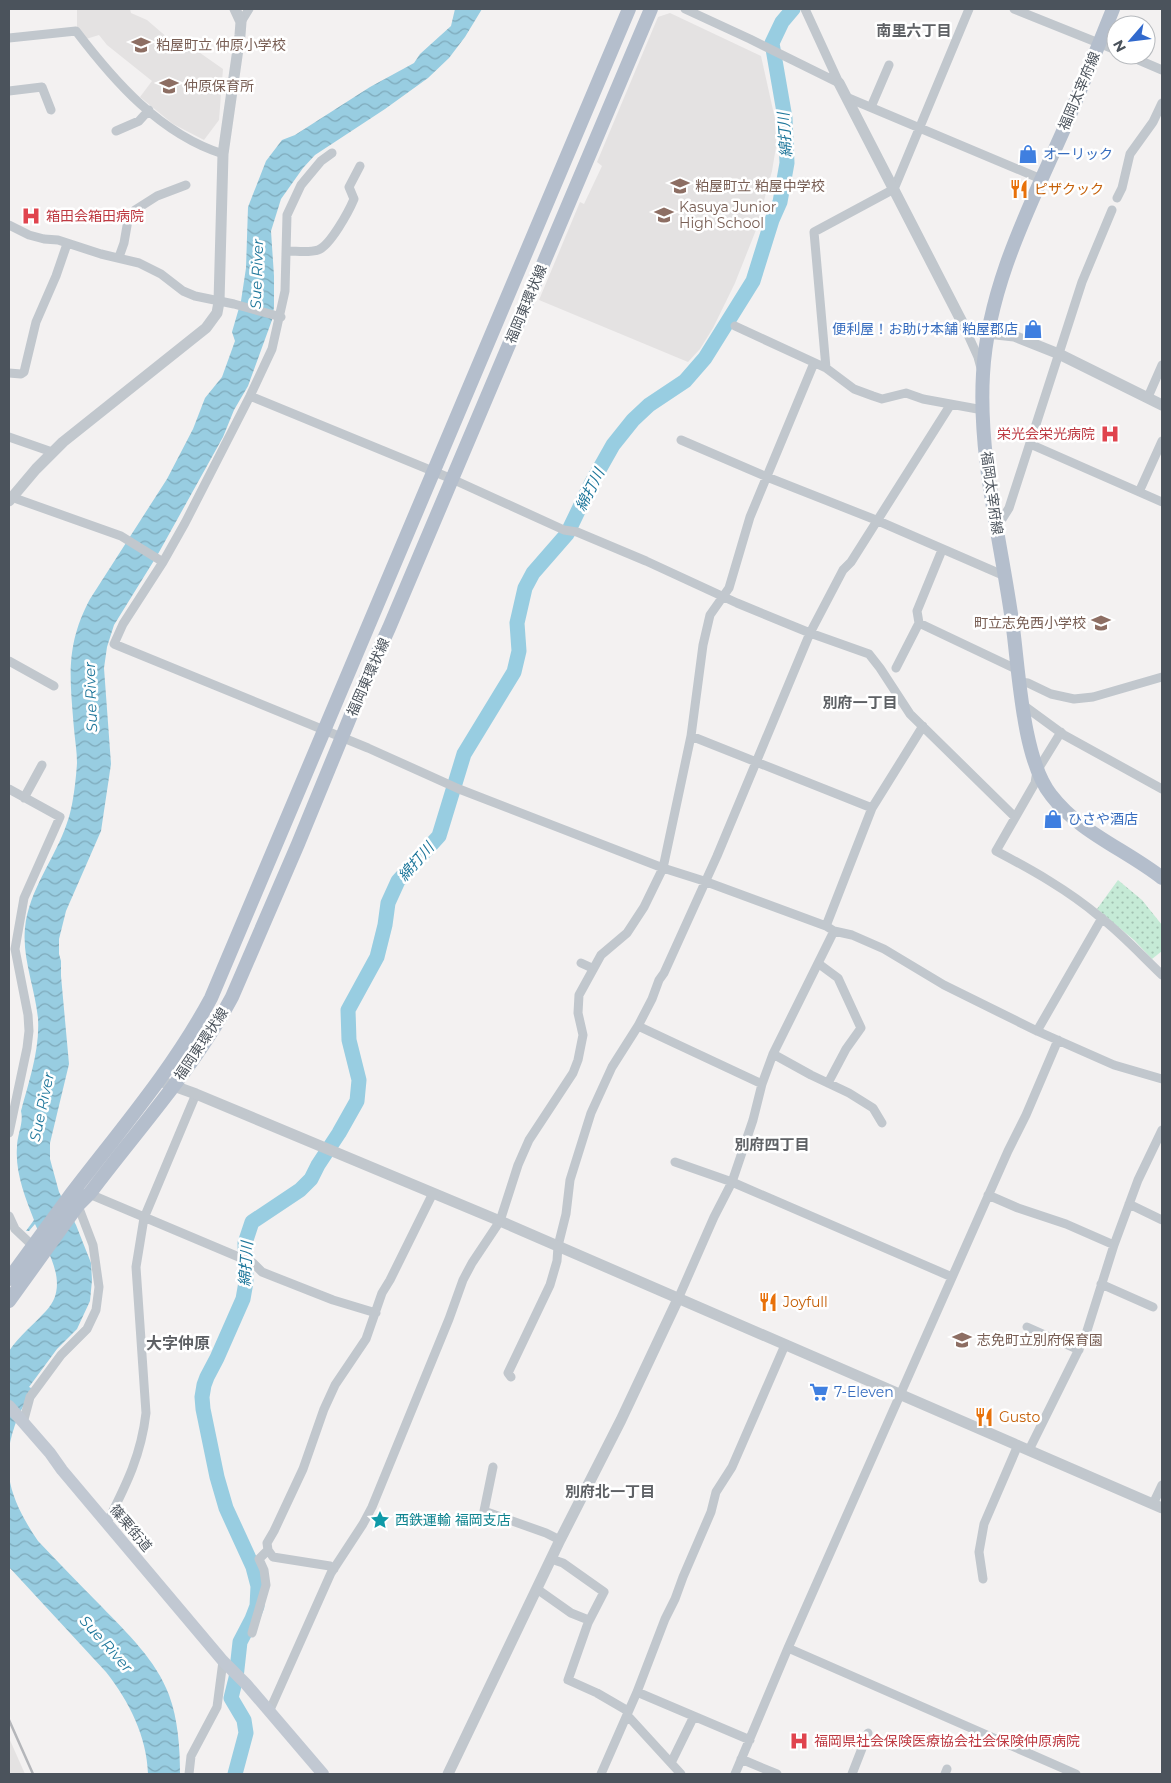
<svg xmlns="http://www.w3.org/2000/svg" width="1171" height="1783" viewBox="0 0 1171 1783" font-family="Montserrat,'Noto Sans JP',sans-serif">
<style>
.education{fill:#e4e2e2}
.park{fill:url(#park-dots)}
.water{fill:url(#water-waves)}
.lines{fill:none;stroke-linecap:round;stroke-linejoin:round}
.river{stroke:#98cde1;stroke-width:15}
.minor{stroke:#c1c7cd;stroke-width:9}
.tertiary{stroke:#c1c7cd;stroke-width:11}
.secondary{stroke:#c1c8d2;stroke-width:12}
.primary{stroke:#b4becc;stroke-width:14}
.rail{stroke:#b4b6ba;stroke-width:2.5}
.labels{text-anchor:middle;stroke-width:5;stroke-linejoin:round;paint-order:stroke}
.education-label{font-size:14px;fill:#785e54;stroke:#fff;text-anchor:start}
.street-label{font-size:14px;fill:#4b535c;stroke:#fff}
.shop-label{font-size:14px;fill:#366cbe;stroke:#fff;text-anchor:start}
.food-label{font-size:14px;fill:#c56008;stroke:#fff;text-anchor:start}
.health-label{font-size:14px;fill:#be3a42;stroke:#fff;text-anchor:start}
.culture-label{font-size:14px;fill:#0d838f;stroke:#fff;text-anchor:start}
.neighbourhood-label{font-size:15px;font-weight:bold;fill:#5e6165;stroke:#fff}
.water-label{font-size:15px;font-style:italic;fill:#1f779b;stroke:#fff}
.quarter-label{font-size:16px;font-weight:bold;fill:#5e6165;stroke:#fff}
</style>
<defs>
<pattern id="park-dots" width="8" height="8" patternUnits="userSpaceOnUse" patternTransform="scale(1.25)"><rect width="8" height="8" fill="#c5ead6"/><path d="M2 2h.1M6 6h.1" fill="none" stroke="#a2c0b1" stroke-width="1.8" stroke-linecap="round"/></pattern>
<pattern id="water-waves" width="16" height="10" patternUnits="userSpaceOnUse" patternTransform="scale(1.25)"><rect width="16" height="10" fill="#98cde1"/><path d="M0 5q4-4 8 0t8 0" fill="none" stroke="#7ea9ba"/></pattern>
</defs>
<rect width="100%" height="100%" fill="#f3f1f1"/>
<path class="education" d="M77 9H130L131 13 147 20 176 45 193 48 223 69 219 120 204 140 173 124 140 97 152 81 107 45 99 35 86 39 77 28Z
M670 13 761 56 775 119 776 147 772 171 756 230 735 283 713 328 700 349 688 362 539 300 580 202 584 204 602 166 597 162 658 17Z
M9 1738 25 1774H9Z"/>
<path class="park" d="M1118 880 1142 900 1162 925V951L1152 959 1134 940 1097 909Z"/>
<path class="water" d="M455 9H482L465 37 449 58 428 78 385 109 315 155 303 168 281 199 271 231 274 276V307L272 320 248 386 234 410 223 437 158 554 114 625 107 647 104 668 111 764 101 831 66 911 59 939V954L61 961V976L69 1064 50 1143V1159L59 1192 76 1225 91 1263 92 1280 90 1301 77 1329 57 1349 29 1387 33 1389C21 1408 12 1428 9 1449V1351C19 1336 34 1324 46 1311 71 1285 47 1250 35 1224L29 1231H26L34 1220C25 1197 15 1172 17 1147 17 1135 24 1123 21 1111 29 1081 40 1050 38 1018 35 988 22 958 25 928 29 889 55 859 67 823 73 808 76 779 77 763 77 752 75 740 74 729 70 678 65 646 90 599L167 479 193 429 205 398 222 377 235 341 232 332 241 301 246 268 248 207 266 161 282 140 295 135 370 87 414 63 420 54 451 26Z
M9 1476C12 1499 25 1522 38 1541 59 1563 80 1585 102 1607 127 1633 156 1660 169 1695 178 1719 180 1748 180 1774H148C147 1737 129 1701 106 1672L9 1567Z"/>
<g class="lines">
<path class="river" d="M235 1774 246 1733 244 1720 231 1698 236 1678 240 1642 252 1619 257 1606 258 1586 253 1567 226 1508 217 1477 203 1409 202 1397 204 1385 207 1377 217 1358 243 1299 246 1282 245 1243 252 1222 300 1190 311 1179 318 1165 339 1133 357 1101 359 1080 349 1040 348 1010 377 957 385 925 388 903 398 881 439 836 464 754 514 672 519 651 517 623 525 588 533 573 567 534 591 484 613 445 633 420 649 405 685 381 705 358 753 281 772 220 780 202 787 163 785 118 772 43 782 22 793 9"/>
<path class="minor" d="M685 9 750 39 839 83
M805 9 839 83
M1014 9 1116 50
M241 22 249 9
M9 38 76 31C114 81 160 134 223 154
M1127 55 1162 70
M9 91 42 87 51 110
M846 97 1041 179
M871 107 889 65
M116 131 139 121 149 110
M332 153 321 161 301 185 287 215 285 291 272 349 250 396 185 523 163 562 123 624 114 644 368 748 459 789 663 868 704 881 826 926 834 931 852 935 884 949 944 985 1037 1031 1114 1065 1162 1079
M1117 198 1122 188 1130 154 1153 122 1162 103
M9 225 29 235 44 239 58 240 101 254 139 263 161 274 183 291 195 296 234 304 281 317
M287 251C297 251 309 253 318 250 330 246 349 211 354 199L349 187 360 166
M119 257 124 243 128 220 135 210 157 196 186 185
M735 326 826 368 854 389 873 396 882 399 906 393 923 399 983 410
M964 326 978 357 981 368
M826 368 814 232 894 189 969 9
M9 373 21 374 24 372 36 322 56 276 67 244
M250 396 452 479 564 530 577 532 646 561 737 603 810 633 869 654 880 668 910 714 1015 817
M1148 397 1162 365
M9 437 52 452
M681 440 767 477 876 520 1005 576
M1030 444 1162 502
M1139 492 1162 441
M12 496 17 499 121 536 163 562
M997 527 1009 508 1082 282 1112 210
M919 623 1018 670
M9 661 54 686
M896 668 919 623 917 611 942 550
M1020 682 1028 683 1051 694 1074 699 1093 697 1162 677
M1023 705 1064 735 1162 789
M1061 732 1037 771 1035 783 996 851C1032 870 1068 890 1100 917 1122 934 1142 956 1162 975
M691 736 872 808
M9 789 60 817 24 898 15 949 28 1015 29 1031 27 1048 9 1133
M24 798 42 765
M826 926 872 808 923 726
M581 963 592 968
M819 964 838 978 861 1028 846 1049 828 1083
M638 1026 762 1084
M1037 1031 1102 918
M773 1054 811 1075 849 1093 873 1108 882 1123
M675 1162 732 1182 952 1277
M87 1193 253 1263 262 1272 333 1300 376 1313
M988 1195 1018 1208 1066 1224 1114 1245
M1129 1204 1162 1220
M9 1216 15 1229 33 1246
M1101 1284 1153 1307
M678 1299 714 1217 732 1182 753 1120 762 1084 773 1054 834 931
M1027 1327 1079 1350
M511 1377 508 1373 550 1285 557 1261 558 1246 566 1214 570 1180 591 1113 612 1067 638 1026 652 999 659 980 664 973 717 856 810 633 843 570 851 562 951 404
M23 1423 30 1397 61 1355 87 1329 96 1310 99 1287 93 1245 77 1203
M1029 1450 1085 1337 1114 1245 1138 1180 1162 1130
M493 1467 484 1511 546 1533 560 1540
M1153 1504 1162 1485
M107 1523C126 1485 141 1456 146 1413L136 1267 144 1218 196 1094
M551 1559 563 1563 604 1592 588 1623
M334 1569 330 1566 273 1557 268 1550 267 1543 274 1531 303 1469 324 1409 335 1385 366 1339 382 1293 390 1280 433 1193
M983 1579 979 1552 984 1524 1018 1445
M537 1589 571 1613 586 1619 588 1623 568 1680 597 1693 628 1711
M252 1633 266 1585 264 1570 259 1559 268 1550
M788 1648 1076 1774
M637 1692 750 1740
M269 1712 331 1573 363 1524 372 1507 449 1319 463 1280 472 1263 500 1221 518 1165 529 1140 573 1073 578 1060 583 1035 578 1013 579 995 601 955 627 933 644 907 663 868 691 736 703 645 710 615 729 588 750 517 814 363
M627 1715 681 1774
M741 1759 777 1774
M671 1763 694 1716
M189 1774 191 1756 217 1707 223 1661
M601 1774 637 1692 665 1619 675 1599 683 1577 711 1512 716 1492 732 1467 785 1345
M735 1774 788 1648 1008 1151 1026 1115 1058 1040
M852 1774 868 1733
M945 1774 947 1769"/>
<path class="tertiary" d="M839 83 964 326 978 332 1014 336 1059 354 1162 405
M9 501 36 469 63 442 206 328 217 313 219 302 223 154 240 35 241 22 235 9
M160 1081 196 1094 500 1221 1162 1508
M448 1774 560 1540 621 1420 678 1299"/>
<path class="secondary" d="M9 1406 50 1453 62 1470 223 1661 246 1684 323 1774"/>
<path class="primary" d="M1113 9C1097 49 1081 89 1064 129 1029 208 988 287 983 374 978 459 1002 544 1013 628 1019 673 1023 760 1051 795 1080 833 1125 849 1162 878
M9 1279C30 1250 51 1222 72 1193 121 1129 173 1069 211 998L629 9
M9 1301 78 1205 90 1193C138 1129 194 1068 232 997L298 844 367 676 389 628 651 9"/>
<path class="rail" d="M9 1720 33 1774"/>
</g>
<defs>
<g id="school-bare" transform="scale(1.5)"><path d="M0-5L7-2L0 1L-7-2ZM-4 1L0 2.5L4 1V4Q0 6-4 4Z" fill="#8d6e63" stroke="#fff" stroke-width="2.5" paint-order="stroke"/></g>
<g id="shop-bare" transform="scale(1.5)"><path d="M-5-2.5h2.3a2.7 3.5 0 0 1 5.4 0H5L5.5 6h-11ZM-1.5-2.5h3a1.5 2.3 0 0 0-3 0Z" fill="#3f7fe0" stroke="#fff" stroke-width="2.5" paint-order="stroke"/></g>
<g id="restaurant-bare" transform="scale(1.5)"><path d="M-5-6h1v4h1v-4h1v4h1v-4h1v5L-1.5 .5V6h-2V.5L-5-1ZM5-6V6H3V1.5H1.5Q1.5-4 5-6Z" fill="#e8710a" stroke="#fff" stroke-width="2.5" paint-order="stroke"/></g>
<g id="hospital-bare" transform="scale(1.5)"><path d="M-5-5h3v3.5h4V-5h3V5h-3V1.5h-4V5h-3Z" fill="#e0444e" stroke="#fff" stroke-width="2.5" paint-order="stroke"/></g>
<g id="supermarket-bare" transform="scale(1.5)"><path d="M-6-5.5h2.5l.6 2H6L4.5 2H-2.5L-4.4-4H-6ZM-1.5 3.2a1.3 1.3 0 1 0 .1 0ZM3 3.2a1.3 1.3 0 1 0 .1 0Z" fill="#3f7fe0" stroke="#fff" stroke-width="2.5" paint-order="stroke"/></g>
<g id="sight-bare" transform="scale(1.5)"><path d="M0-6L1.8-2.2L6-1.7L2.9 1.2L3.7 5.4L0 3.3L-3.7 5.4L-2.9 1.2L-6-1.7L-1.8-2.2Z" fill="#0f9aa8" stroke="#fff" stroke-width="2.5" paint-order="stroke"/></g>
</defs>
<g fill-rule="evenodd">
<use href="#school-bare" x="141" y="45"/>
<use href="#school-bare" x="169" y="86"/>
<use href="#shop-bare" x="1028" y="154"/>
<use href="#school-bare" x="680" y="186"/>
<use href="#restaurant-bare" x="1019" y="189"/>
<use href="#school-bare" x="664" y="215"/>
<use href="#hospital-bare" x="31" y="216"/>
<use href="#shop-bare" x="1033" y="329"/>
<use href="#hospital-bare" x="1110" y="434"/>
<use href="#school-bare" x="1101" y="623"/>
<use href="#shop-bare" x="1053" y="819"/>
<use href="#restaurant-bare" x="768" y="1302"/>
<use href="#school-bare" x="962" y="1340"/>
<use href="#supermarket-bare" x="819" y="1392"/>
<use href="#restaurant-bare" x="984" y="1417"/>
<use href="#sight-bare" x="380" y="1520"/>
<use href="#hospital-bare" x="799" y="1741"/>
</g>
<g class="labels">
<g class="education-label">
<text x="156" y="50">粕屋町立 仲原小学校</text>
<text x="184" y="91">仲原保育所</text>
<text x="695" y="191">粕屋町立 粕屋中学校</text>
<text x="679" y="212">Kasuya Junior<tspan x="679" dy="16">High School</tspan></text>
<text x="1086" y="628" text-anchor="end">町立志免西小学校</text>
<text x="977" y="1345">志免町立別府保育園</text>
</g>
<g class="street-label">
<text transform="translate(1079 91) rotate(-67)" y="5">福岡太宰府線</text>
<text transform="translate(526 304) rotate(-67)" y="5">福岡東環状線</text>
<text transform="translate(992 493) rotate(82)" y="5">福岡太宰府線</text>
<text transform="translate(368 677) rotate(-66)" y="5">福岡東環状線</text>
<text transform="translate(201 1044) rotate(-56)" y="5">福岡東環状線</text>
<text transform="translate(131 1528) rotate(50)" y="5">篠栗街道</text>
</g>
<g class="shop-label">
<text x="1043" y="159">オーリック</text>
<text x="1018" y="334" text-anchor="end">便利屋！お助け本舗 粕屋郡店</text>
<text x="1068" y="824">ひさや酒店</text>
<text x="834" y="1397">7-Eleven</text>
</g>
<g class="food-label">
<text x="1034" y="194">ピザクック</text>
<text x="783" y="1307">Joyfull</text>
<text x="999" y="1422">Gusto</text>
</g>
<g class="health-label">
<text x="46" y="221">箱田会箱田病院</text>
<text x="1095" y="439" text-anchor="end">栄光会栄光病院</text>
<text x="814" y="1746">福岡県社会保険医療協会社会保険仲原病院</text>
</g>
<g class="culture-label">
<text x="395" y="1525">西鉄運輸 福岡支店</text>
</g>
<g class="neighbourhood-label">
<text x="914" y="36">南里六丁目</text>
<text x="860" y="708">別府一丁目</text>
<text x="772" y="1150">別府四丁目</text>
<text x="610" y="1497">別府北一丁目</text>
</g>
<g class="water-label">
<text transform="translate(785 135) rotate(-94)" y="5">綿打川</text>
<text transform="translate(257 274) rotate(-88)" y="5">Sue River</text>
<text transform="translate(590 490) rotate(-63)" y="5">綿打川</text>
<text transform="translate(91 697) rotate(-92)" y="5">Sue River</text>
<text transform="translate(416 862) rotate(-49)" y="5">綿打川</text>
<text transform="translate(42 1107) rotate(-78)" y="5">Sue River</text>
<text transform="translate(246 1264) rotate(-87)" y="5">綿打川</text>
<text transform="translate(106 1644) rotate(48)" y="5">Sue River</text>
</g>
<g class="quarter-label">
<text x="178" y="1349">大字仲原</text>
</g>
</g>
<rect width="1171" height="1783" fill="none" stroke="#4b535c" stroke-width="20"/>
<g transform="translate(1131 40) rotate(242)"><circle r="24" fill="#ffffff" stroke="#b7babe"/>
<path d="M0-4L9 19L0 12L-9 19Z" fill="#3169cd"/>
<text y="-8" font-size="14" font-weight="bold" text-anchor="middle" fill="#4b535c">N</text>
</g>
</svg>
